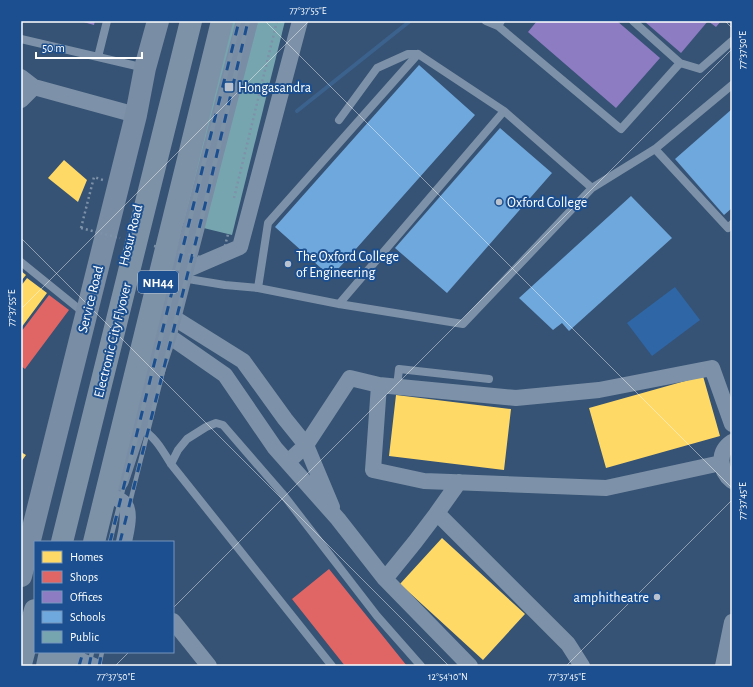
<svg xmlns="http://www.w3.org/2000/svg" width="753" height="687" viewBox="0 0 753 687" font-family="'Alegreya Sans',sans-serif">
<style>
.green{fill:#2f66a5}
.homes{fill:#ffd966}
.shops{fill:#e06666}
.offices{fill:#8e7cc3}
.schools{fill:#6fa8dc}
.public{fill:#76a5af}
.lines{fill:none;stroke-linecap:round;stroke-linejoin:round}
.stream{stroke:#3b618d;stroke-width:4}
.path{stroke:#7d92a8;stroke-width:2.5;stroke-dasharray:2 3;stroke-linecap:butt}
.lane{stroke:#7d92a8;stroke-width:8}
.street{stroke:#7d92a8;stroke-width:16}
.secondary{stroke:#798da4;stroke-width:22}
.highway{stroke:#7e92a7;stroke-width:22}
.rail-casing{stroke:#7e92a7;stroke-width:4.5}
.rail{stroke:#1b4f8f;stroke-width:3;stroke-dasharray:9;stroke-linecap:butt}
.path-bridge{stroke:#7d92a8;stroke-width:2.5;stroke-dasharray:2 3;stroke-linecap:butt}
.highway-bridge{stroke:#7e92a7;stroke-width:22}
.ticks{fill:none;stroke:#fff;stroke-width:1;stroke-opacity:0.45}
.poi-dot{fill:#b9c2ce;stroke:#1b4f8f;stroke-width:1.5}
.labels{text-anchor:middle;stroke-width:4;stroke-linejoin:round;paint-order:stroke}
.shield{fill:#1b4f8f;stroke:#bbcadd;stroke-width:1}
.shield-label{font-size:13px;font-weight:bold;fill:#fff}
.poi-label{font-size:14px;fill:#fff;stroke:#1b4f8f;text-anchor:start}
.street-label{font-size:14px;fill:#fff;stroke:#1b4f8f}
.neatline{fill:none;stroke:#fff;stroke-width:1.5}
.ticks-label{font-size:10px;text-anchor:middle;fill:#fff}
</style>
<rect width="100%" height="100%" fill="#365274"/>
<path class="green" d="M675 287 700 320 652 356 627 323Z"/>
<path class="homes" d="M64 160 87 180 78 202 48 178Z
M21 271 26 275 21 281Z
M27 278 47 293 21 328V286Z
M703 376 720 436 606 468 589 408Z
M396 395 511 409 504 470 389 456Z
M21 452 26 455 21 462Z
M442 538 525 614 483 660 400 584Z"/>
<path class="shops" d="M49 295 69 310 25 369 21 366V332Z
M329 569 407 666H345L292 599Z"/>
<path class="offices" d="M80 21H95L94 25Z
M537 21H617L660 58 616 108 528 32Z
M644 21H708L681 53Z
M708 21H721L716 27Z"/>
<path class="schools" d="M419 65 475 115 331 277 275 227Z
M732 109V208L724 215 675 159Z
M500 128 552 173 447 293 395 248Z
M631 196 672 238 569 331 562 323 553 330 519 298Z"/>
<path class="public" d="M225 21H285L232 235 175 221Z"/>
<g class="lines">
<path class="stream" d="M297 111 410 21"/>
<path class="path" d="M234 198 277 21
M81 228 94 177 103 180"/>
<path class="lane" d="M486 21 498 26 501 21
M633 21 680 63 700 69 732 41
M498 26 621 129 680 63
M21 39 145 68
M98 57 107 21
M339 120 377 68 408 54H418
M655 149 728 228 732 224
M21 262 84 313
M182 278 225 285 258 288 339 304 463 324 592 188 655 149 732 85
M258 288 268 223 418 54 504 111
M339 304 504 111 592 188
M397 387 399 369 489 379
M137 425C155 437 160 446 171 464L332 666
M171 464 178 450 187 439 206 427 216 423 223 425 282 493 377 616 421 666"/>
<path class="street" d="M21 77 34 87 136 115
M21 100 34 87
M182 272 240 247 300 21
M170 318 179 321 243 361 285 419 306 445 332 507
M166 334 225 375 275 448 338 519 385 579 470 666
M379 385 373 470 424 481 606 488 721 463
M732 442C717 452 719 470 732 481
M288 462 306 445 350 378 379 385 516 398 599 390 712 368 732 424
M112 496C115 498 119 499 121 501 133 508 126 531 124 542
M437 513 459 482
M385 579 415 542 437 513 568 644 582 666
M173 621 209 666
M74 658 94 666
M723 666 732 622"/>
<path class="secondary" d="M118 480 166 334 247 21
M21 576 136 115 145 68 158 21"/>
<path class="highway" d="M94 542 222 21
M21 664 35 610
M47 666 50 652
M63 666 66 652"/>
<g class="rail-casing">
<path id="rail" d="M110 542 239 21
M120 542 205 205 248 21
M79 666 83 652
M89 666 92 652
M99 666 102 652"/>
</g>
<use href="#rail" class="rail"/>
<path class="path-bridge" d="M81 228 120 238
M154 246 221 262 228 234"/>
<path class="highway-bridge" d="M62 542 191 21"/>
</g>
<path class="ticks" d="M265 21 732 488M725 21 732 28M21 238 449 666M21 309 309 21M173 608 732 49M115 666 129 652M566 666 732 500"/>
<g class="poi-dot">
<rect x="224" y="82" width="10" height="10" rx="2"/>
<circle cx="499" cy="202" r="4"/>
<circle cx="288" cy="264" r="4"/>
<circle cx="657" cy="597" r="4"/>
</g>
<g class="labels">
<rect class="shield" x="138" y="271" width="40" height="22" rx="3"/>
<g class="shield-label">
<text x="158" y="287">NH44</text>
</g>
<g class="poi-label">
<text x="238" y="92">Hongasandra</text>
<text x="507" y="207">Oxford College</text>
<text x="296" y="261">The Oxford College<tspan x="296" dy="16">of Engineering</tspan></text>
<text x="649" y="602" text-anchor="end">amphitheatre</text>
</g>
<g class="street-label">
<text transform="translate(130 235) rotate(-76)" y="5">Hosur Road</text>
<text transform="translate(90 299) rotate(-76)" y="5">Service Road</text>
<text transform="translate(112 340) rotate(-76)" y="5">Electronic City Flyover</text>
</g>
</g>
<rect width="753" height="687" fill="none" stroke="#1b4f8f" stroke-width="44"/>
<rect x="34" y="541" width="140" height="112" fill="#1b4f8f" stroke="#7695bc"/>
<rect x="42" y="551" width="20" height="12" fill="#ffd966" stroke="#7695bc"/>
<text x="70" y="561" font-size="12" fill="#ffffff">Homes</text>
<rect x="42" y="571" width="20" height="12" fill="#e06666" stroke="#7695bc"/>
<text x="70" y="581" font-size="12" fill="#ffffff">Shops</text>
<rect x="42" y="591" width="20" height="12" fill="#8e7cc3" stroke="#7695bc"/>
<text x="70" y="601" font-size="12" fill="#ffffff">Offices</text>
<rect x="42" y="611" width="20" height="12" fill="#6fa8dc" stroke="#7695bc"/>
<text x="70" y="621" font-size="12" fill="#ffffff">Schools</text>
<rect x="42" y="631" width="20" height="12" fill="#76a5af" stroke="#7695bc"/>
<text x="70" y="641" font-size="12" fill="#ffffff">Public</text>
<path d="M36 52v6h106v-6" fill="none" stroke="#ffffff" stroke-width="2"/>
<text x="42" y="52" font-size="12" fill="#ffffff" stroke="#1b4f8f" stroke-width="3" paint-order="stroke">50 m</text>
<rect x="22" y="22" width="709" height="643" class="neatline"/>
<g class="ticks-label">
<text x="308" y="14">77°37'55"E</text>
<text transform="translate(742 50) rotate(-90)" y="4">77°37'50"E</text>
<text transform="translate(11 308) rotate(-90)" y="4">77°37'55"E</text>
<text transform="translate(742 501) rotate(-90)" y="4">77°37'45"E</text>
<text x="116" y="680">77°37'50"E</text>
<text x="448" y="680">12°54'10"N</text>
<text x="567" y="680">77°37'45"E</text>
</g>
</svg>
